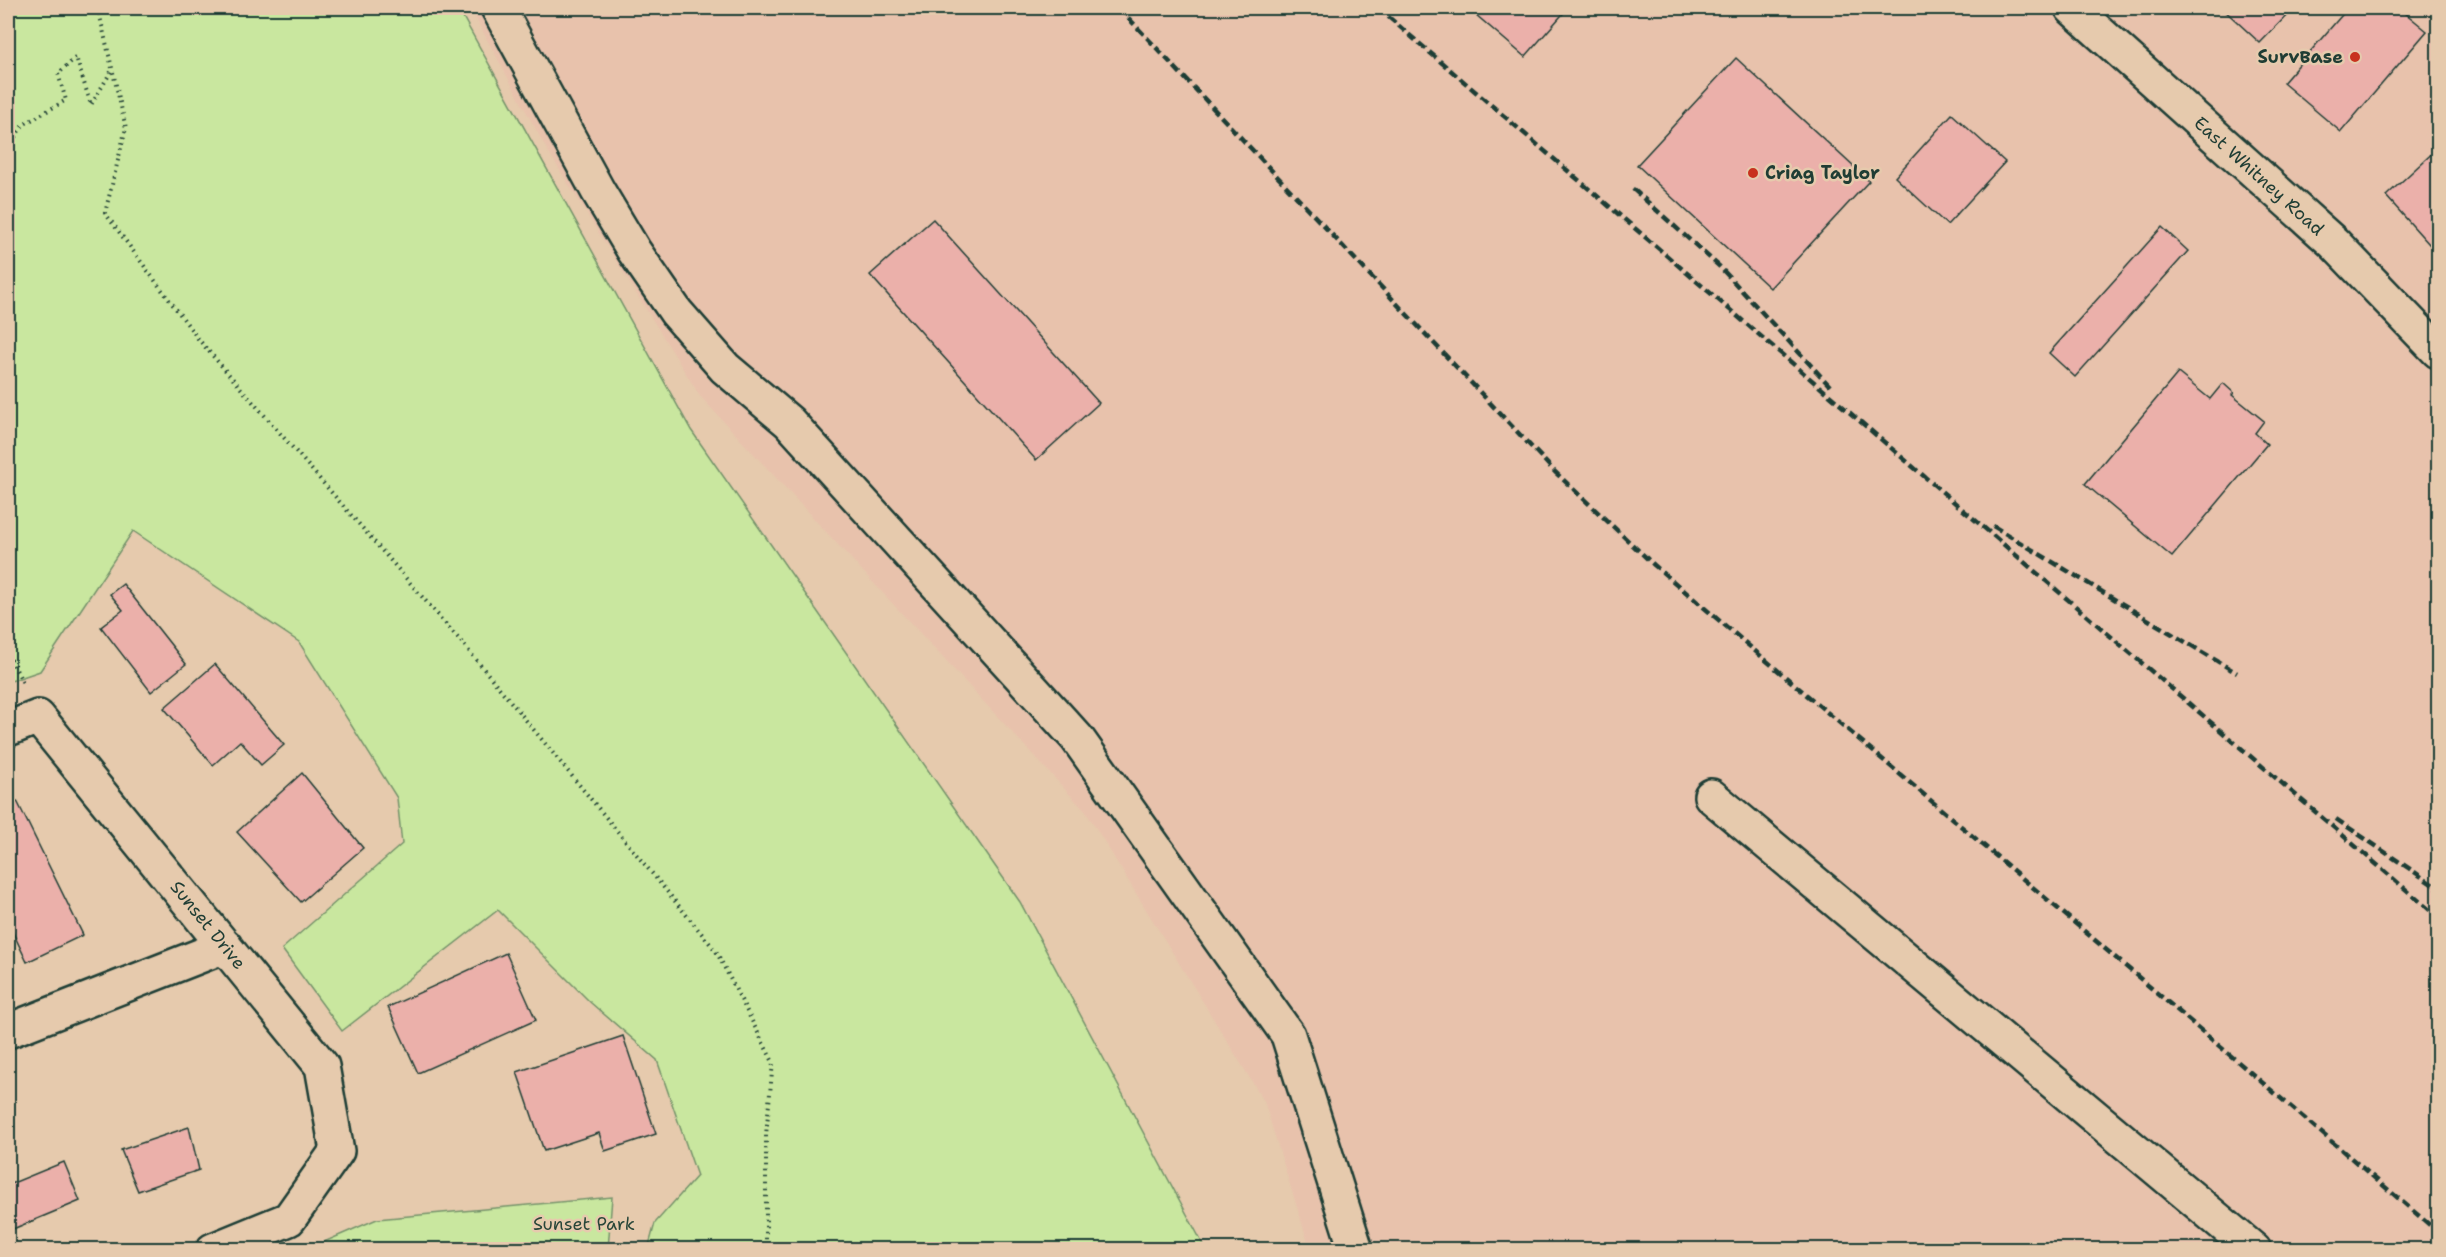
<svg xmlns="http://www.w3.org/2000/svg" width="2446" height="1257" viewBox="0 0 2446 1257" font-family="'Shantell Sans',sans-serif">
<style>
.built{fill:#e8c2ac}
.green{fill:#c9e79f;stroke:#74926a;stroke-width:1.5}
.building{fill:#ebb0aa;stroke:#1f3d34;stroke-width:1.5}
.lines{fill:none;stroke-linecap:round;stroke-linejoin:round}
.minor-casing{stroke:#1f3d34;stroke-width:38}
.path{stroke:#1f3d34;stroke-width:4;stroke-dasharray:1.5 4.5;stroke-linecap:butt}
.minor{stroke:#e6caad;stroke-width:33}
.rail{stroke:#1f3d34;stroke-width:4.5;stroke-dasharray:9 4.5;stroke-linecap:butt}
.poi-dot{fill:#c8321e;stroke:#e6caad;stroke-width:2}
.labels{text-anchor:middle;stroke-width:5;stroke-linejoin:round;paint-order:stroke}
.poi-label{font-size:18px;font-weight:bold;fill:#1f3d34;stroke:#e6caad;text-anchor:end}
.street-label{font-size:18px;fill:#1f3d34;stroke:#e6caad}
.park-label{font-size:18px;fill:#284639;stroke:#e6caad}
</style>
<rect width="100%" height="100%" fill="#e6caad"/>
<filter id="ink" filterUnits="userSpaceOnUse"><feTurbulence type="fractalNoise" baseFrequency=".0167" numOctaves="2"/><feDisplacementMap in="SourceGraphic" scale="12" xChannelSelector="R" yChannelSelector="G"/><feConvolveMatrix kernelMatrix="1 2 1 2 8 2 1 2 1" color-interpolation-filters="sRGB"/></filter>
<g filter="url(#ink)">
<path class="built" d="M470 8H2438V1249H1310L1264 1101 1086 812 700 396 546 148Z"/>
<path class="green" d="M8 8H458L691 430 1020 902 1205 1248 1299 1249H648L655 1223 697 1176 657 1060 591 1003 498 910 342 1031 282 949 402 844 397 798 299 642 133 531 40 671 8 682Z
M612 1197 608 1249H308L377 1219Z"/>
<path class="building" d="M1468 8H1568L1525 57Z
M2222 8H2294L2260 43Z
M2348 8H2399L2427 31 2341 132 2283 83Z
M1736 58 1869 181 1770 288 1637 165Z
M1952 114 2005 162 1947 225 1895 177Z
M2438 148V254L2386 196Z
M933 219 1099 403 1036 460 870 275Z
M2162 227 2188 251 2075 377 2049 353Z
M2178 373 2210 399 2223 383 2234 393 2232 395 2264 421 2255 433 2267 444 2172 557 2085 484Z
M123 584 186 664 151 692 101 627 123 610 110 594Z
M215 664 284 745 261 765 240 741 213 765 164 708Z
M302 773 363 848 301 902 237 832Z
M17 801 83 935 27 962 8 922V806Z
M506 953 536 1020 418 1073 388 1007Z
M623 1036 656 1134 605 1151 599 1133 544 1151 517 1072Z
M189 1127 199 1170 138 1191 121 1150Z
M64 1162 80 1201 8 1231V1185Z"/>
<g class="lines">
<g class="minor-casing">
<path id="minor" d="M498 8 598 191 634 251 676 312 725 368 789 422 1077 738 1288 1035 1356 1250
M2072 8 2334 243 2438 351
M8 729 38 717 322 1066 337 1151 289 1219 213 1250
M1711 796 2254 1250
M8 1031 225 946"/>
</g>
<path class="path" d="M98 8 126 128 105 213 199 340 464 645 716 951 773 1062 766 1135V1250
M8 145 9 146 23 125 66 100 58 74 76 57 91 105 112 70
M8 654 24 685"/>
<use href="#minor" class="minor"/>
<path class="rail" d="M1119 8 1555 472 1654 565 2438 1232
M1378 8 2438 917
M1633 189 1720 267 1830 386
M1993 526 2237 673
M2336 819 2438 888"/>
</g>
</g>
<g class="poi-dot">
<circle cx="2355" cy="57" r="6"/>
<circle cx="1753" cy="173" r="6"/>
</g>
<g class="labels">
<g class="poi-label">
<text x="2343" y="63">SurvBase</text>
<text x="1765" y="179" text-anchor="start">Criag Taylor</text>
</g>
<g class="street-label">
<text transform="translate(2259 176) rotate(42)" y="6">East Whitney Road</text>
<text transform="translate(208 925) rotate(51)" y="6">Sunset Drive</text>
</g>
<g class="park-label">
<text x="584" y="1230">Sunset Park</text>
</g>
</g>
<rect width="2446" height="1257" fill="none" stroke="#e6caad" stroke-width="30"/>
<rect x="15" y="15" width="2416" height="1227" fill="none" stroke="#1f3d34" stroke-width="2" filter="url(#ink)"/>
</svg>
